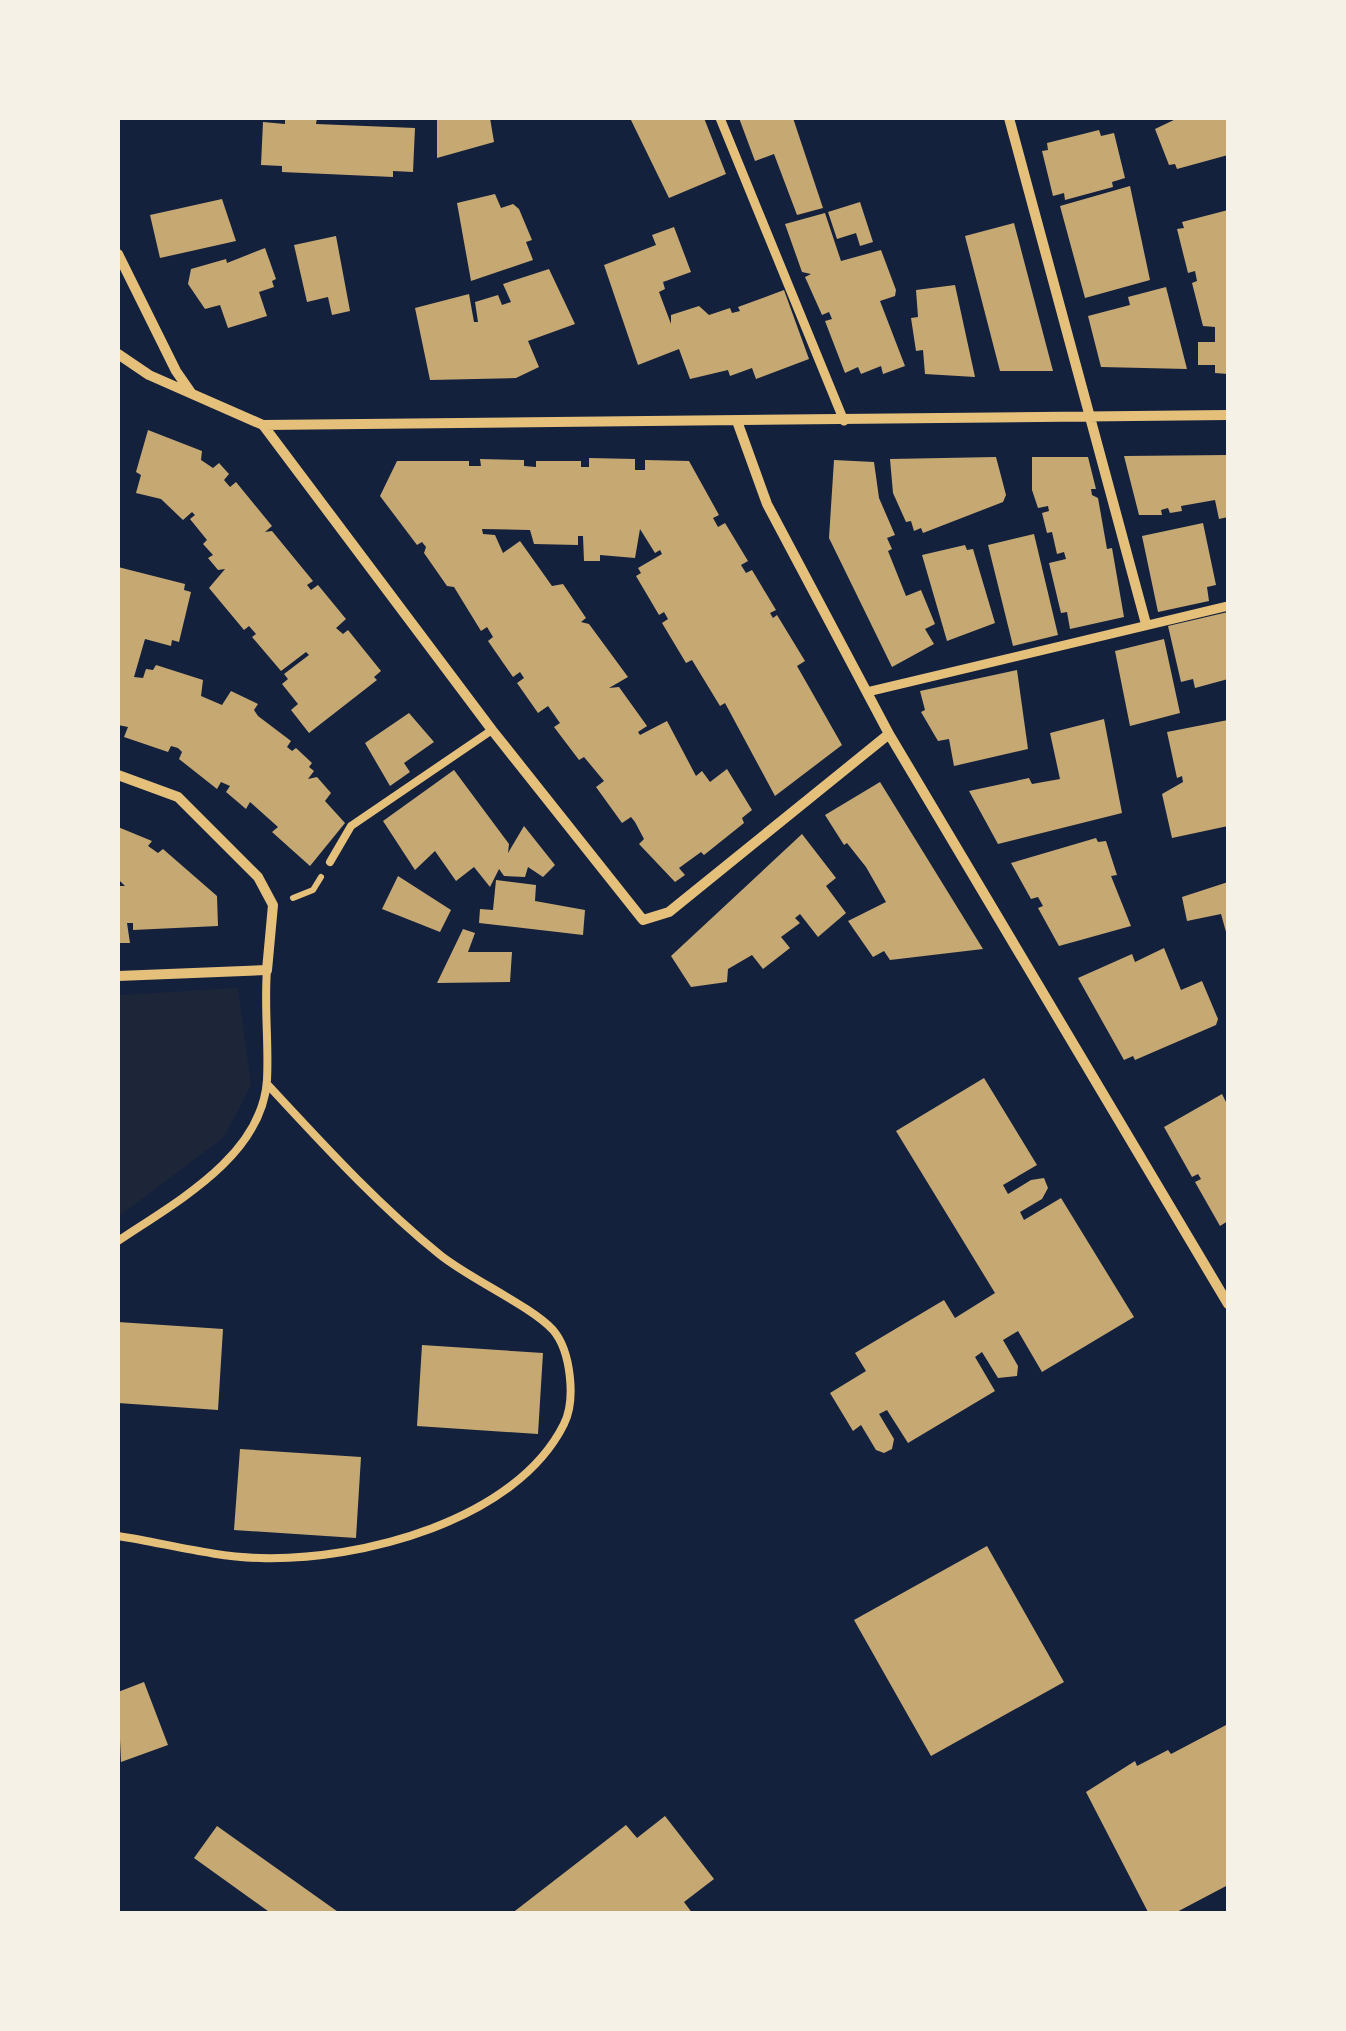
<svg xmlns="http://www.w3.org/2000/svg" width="1346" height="2031" viewBox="0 0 1346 2031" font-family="Lora,serif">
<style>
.green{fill:#1d2539}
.building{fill:#c6a872}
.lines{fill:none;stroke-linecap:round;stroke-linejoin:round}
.path{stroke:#e5c07b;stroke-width:6}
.service{stroke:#e5c07b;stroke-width:8}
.pedestrian{stroke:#e5c07b;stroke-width:9}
.minor{stroke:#e5c07b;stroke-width:10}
</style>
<rect width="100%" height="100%" fill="#14213d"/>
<path class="green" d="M238 988 251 1085 224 1137 118 1217V995Z"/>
<path class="building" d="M285 118H317L316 124 415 128 413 172 393 171V177L282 172V166L261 165 263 122 285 124Z
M437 118H490L494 142 437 158Z
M630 118H704L726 174 669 198Z
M739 118H793L823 208 797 215 774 154 755 161Z
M1178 118H1226L1228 155 1177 169 1175 164 1169 165 1155 129Z
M1099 130 1101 136 1114 133 1125 178 1112 182 1113 187 1065 200 1064 193 1053 196 1042 151 1048 150 1047 143Z
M1130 186 1150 280 1085 298 1060 206Z
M495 194 501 208 513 204 519 209 532 240 526 242 533 260 471 281 457 203Z
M222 199 236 241 160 258 150 215Z
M860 202 873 242 860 246 856 233 837 239 828 212Z
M1228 210V374L1215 373V365H1198V342H1215V327L1203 326 1192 283 1197 281 1195 271 1188 273 1177 229 1184 228 1182 222Z
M825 213 841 261 881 250 896 290 895 296 880 301 905 366 883 374 881 366 861 374 858 367 845 373 825 321 832 319 829 312 822 315 805 277 811 274 802 272 785 224Z
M1014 223 1053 371H1000L965 236Z
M674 227 691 272 663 282 665 289 659 292 671 324V315L699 306 709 315 730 308 732 313 740 311 738 307 784 290 809 359 756 379 752 368 730 376 728 370 690 379 679 349 638 365 604 265 656 245 652 235Z
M336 236 350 311 332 315 328 297 307 302 294 245Z
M265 248 276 279 272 281 274 287 259 292 267 316 228 328 220 305 205 309 188 284 191 269 226 259 227 263Z
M549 269 575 324 528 341 539 367 516 378 430 380 415 308 469 294 474 322H478L475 302 498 295 502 305 511 302 503 284Z
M955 285 975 377 925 374 923 350 916 351 911 318 918 317 916 290Z
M1166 287 1187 369 1101 367 1088 316 1130 305 1128 297Z
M148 430 202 451 201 460 213 468 219 463 229 474 224 480 230 487 236 482 272 526 265 532 272 531 313 581 307 585 311 590 318 585 346 619 336 628 343 634 348 630 381 671 374 677 377 680 309 733 291 710 298 704 282 684 288 679 284 674 309 655 306 652 281 671 252 637 256 634 249 626 244 630 209 588 225 569 218 570 208 558 213 555 203 544 207 540 190 519 195 515 192 512 183 520 161 499 136 493 141 475 136 472Z
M1228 455V517L1219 519 1215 500 1181 506 1182 511 1170 513 1168 508 1161 510 1162 515H1139L1124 456Z
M996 457 1006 495 1003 502 923 533 921 528 914 531 911 521 906 522 893 493 890 459Z
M1032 457H1088L1096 489H1091L1092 495 1098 498 1107 549 1112 548 1124 617 1070 629 1067 612 1061 613 1049 563 1066 559 1064 552 1057 554 1052 532 1047 533 1042 513 1049 511 1048 506 1038 508 1032 490Z
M589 458 635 459V470H645V460L689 461 719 515 713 518 718 527 725 523 748 561 741 565 746 573 752 570 776 610 770 613 773 618 777 615 805 661 797 666 842 745 775 796 725 703 720 706 692 660 686 663 662 623 668 619 664 612 659 615 636 576 641 573 638 568 662 554 660 550 655 553 640 529 635 558 600 555V561H584L583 536H578V545L534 544 530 530 482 529 483 534 495 535 503 553 520 541 552 586 563 584 586 618 581 622 589 624 628 677 609 688 619 687 647 726 638 732 640 735 667 721 696 776 702 771 710 782 727 769 752 810 742 818 744 823 704 855 701 852 679 868 685 875 675 882 639 844 644 839 635 822 631 817 622 823 596 787 604 781 584 757 579 760 554 727 560 723 548 706 538 713 517 683 524 678 520 672 513 677 488 641 493 637 487 627 481 631 454 587 447 586 424 553 426 547 422 542 417 545 380 496 397 461H469V466H481L480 459 524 460V466L536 467V461H581V467H589Z
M834 460 874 462 879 498 895 535 887 538 892 549 888 551 906 596 921 590 935 624 925 629 934 644 892 667 829 538Z
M1203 523 1216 585 1207 587 1209 601 1158 612 1142 536Z
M1034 534 1058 635 1013 646 988 545Z
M965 545 967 550 973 549 995 623 947 641 922 555Z
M118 567 185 584 184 590 191 592 179 642 172 640 171 646 145 639 134 677 143 678 146 669 153 670 156 665 203 680 201 696 222 705 231 691 258 704 254 710 258 716 291 741 287 747 292 751 296 748 312 763 309 767 314 771 308 779 317 777 331 793 325 801 345 823 310 866 272 832 278 827 250 802 246 809 226 792 230 786 221 782 217 789 179 759 182 752 178 748 171 746 168 752 124 737 128 727 118 725Z
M1228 612V679L1195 688 1193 679 1181 682 1168 626Z
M1164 639 1180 713 1130 726 1115 651Z
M1017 670 1028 749 954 766 949 739 938 741 921 712 925 710 920 691Z
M409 713 434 742 404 763 410 772 390 786 365 743Z
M1104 719 1122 813 998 844 969 791 1029 778 1032 784 1060 779 1050 733Z
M1228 720V826L1172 838 1162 794 1183 782 1182 776 1177 778 1167 732Z
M454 770 509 844 508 853 524 826 555 865 543 877 528 867 525 877 504 876 499 869 490 887 474 867 456 881 435 851 415 870 383 821Z
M880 782 983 949 890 960 884 951 873 957 848 921 886 902 866 867 847 843 844 845 825 815Z
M118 827 152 841 148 846 158 853 163 849 217 896 218 926 133 930V923H127L130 943H118V886H125L118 879Z
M802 834 836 878 826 886 846 913 818 937 800 914 795 918 800 923 781 937 790 948 763 969 752 955 728 969 727 982 691 987 671 956Z
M1096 838 1098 842 1106 841 1117 875 1111 876 1131 926 1059 946 1038 908 1043 906 1038 897 1031 899 1011 863Z
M398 876 451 910 440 932 382 909Z
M496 880 536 885 535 901 585 910 583 935 479 923 480 909 493 910Z
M1228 882V939L1221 914 1187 921 1182 897Z
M463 929 475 933 468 952H512L510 982 437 983Z
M1164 948 1181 990 1202 981 1218 1019 1216 1025 1135 1060 1133 1056 1124 1060 1078 978 1132 954 1135 962Z
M984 1078 1037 1165 1003 1185 1008 1194 1031 1180 1044 1178 1048 1188 1042 1199 1020 1212 1024 1220 1061 1198 1134 1317 1042 1372 1018 1331 1003 1340 1018 1366 1017 1376 998 1378 982 1352 975 1357 995 1391 908 1443 887 1410 879 1414 894 1439 892 1449 884 1453 876 1450 861 1425 853 1431 830 1393 866 1371 855 1353 944 1300 955 1318 995 1293 896 1131Z
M1222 1094 1228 1106V1221L1220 1226 1195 1182 1201 1179 1198 1174 1192 1177 1164 1127Z
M118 1322 223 1329 218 1410 118 1403Z
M422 1345 543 1353 538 1434 417 1426Z
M240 1449 361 1457 356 1538 234 1530Z
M987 1546 1064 1682 931 1756 854 1620Z
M144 1682 168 1745 121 1762 118 1692Z
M1228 1724V1885L1173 1914H1149L1086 1792 1135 1761 1137 1766 1168 1750 1171 1754Z
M665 1816 714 1879 684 1902 693 1914H511L626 1825 637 1838Z
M217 1826 341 1914H272L194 1858Z"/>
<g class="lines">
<path class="path" d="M293 898 313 890 321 877"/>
<path class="service" d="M330 862 351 826 492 730
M118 1241C174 1203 262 1157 267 1080 269 1043 264 1007 267 970
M118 1536C164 1543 213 1557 260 1558 360 1561 516 1521 564 1424 576 1400 571 1351 553 1330 531 1306 468 1278 439 1254 376 1203 322 1143 267 1084"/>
<path class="pedestrian" d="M720 118 844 421
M867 692 1228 606"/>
<path class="minor" d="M1009 118 1146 624
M118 254 176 371 192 394
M118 354 149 375 263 425 492 730 643 920 669 912 889 734
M737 421 767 504 889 734 1228 1304
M263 425 1228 415
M118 775 178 797 258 877 273 905 267 970 118 976"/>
</g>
<rect width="1346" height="2031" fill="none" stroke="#f6f1e7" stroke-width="240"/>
</svg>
